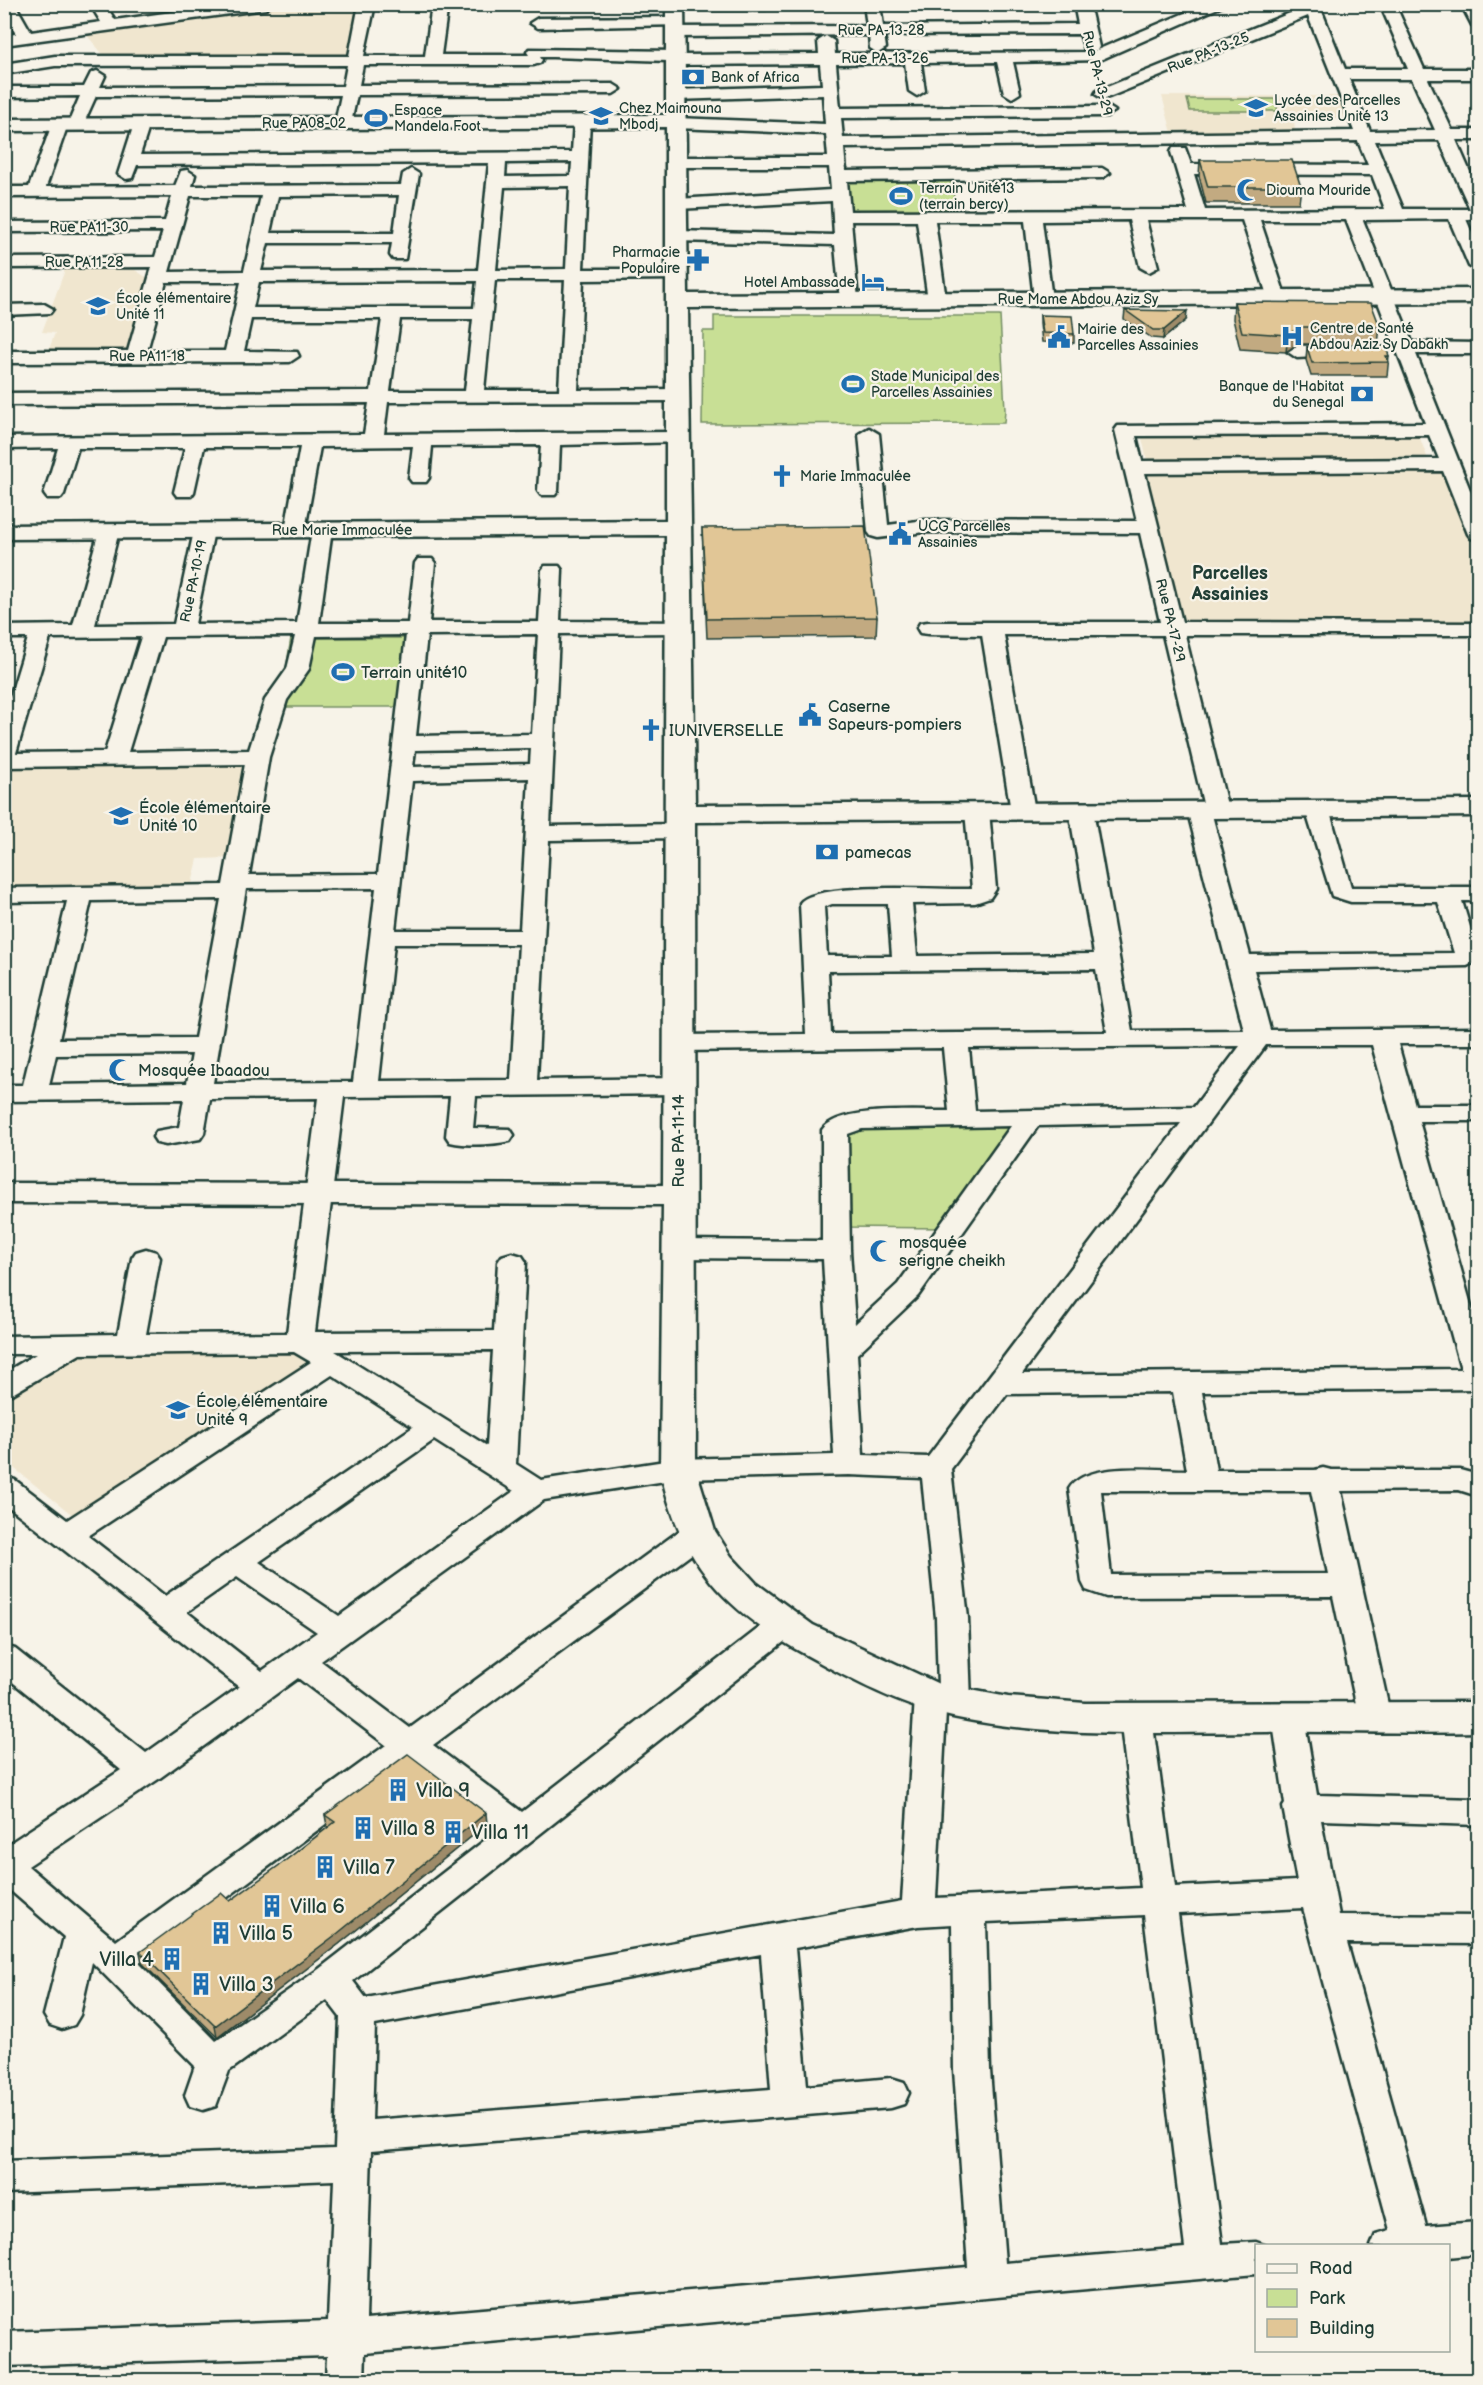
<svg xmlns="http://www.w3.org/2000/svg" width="1483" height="2385" viewBox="0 0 1483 2385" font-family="'Balsamiq Sans',sans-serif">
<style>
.built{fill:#f0e6cf}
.green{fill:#c8df95;stroke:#748e64;stroke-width:1.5}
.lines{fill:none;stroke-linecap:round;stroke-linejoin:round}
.street-casing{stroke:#1f3d34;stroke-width:5}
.secondary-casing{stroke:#1f3d34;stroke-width:5}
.street{fill:#f7f3e8;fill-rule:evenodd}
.secondary{fill:#f7f3e8;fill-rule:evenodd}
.wall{fill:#c2aa81;stroke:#1f3d34;stroke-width:1.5}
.shaded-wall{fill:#9e8b69;stroke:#1f3d34;stroke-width:1.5}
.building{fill:#e1c696;stroke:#1f3d34;stroke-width:1.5}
.labels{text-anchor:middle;stroke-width:4.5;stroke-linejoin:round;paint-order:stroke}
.far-street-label{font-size:14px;fill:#1f3d34;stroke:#f7f3e8}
.far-poi-label{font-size:14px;fill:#1f3d34;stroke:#f7f3e8;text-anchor:start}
.poi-label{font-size:16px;fill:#1f3d34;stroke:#f7f3e8;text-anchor:start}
.street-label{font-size:16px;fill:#1f3d34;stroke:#f7f3e8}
.far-district-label{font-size:18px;font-weight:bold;fill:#1f3d34;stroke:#f7f3e8}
.near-poi-label{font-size:20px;fill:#1f3d34;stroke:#f7f3e8;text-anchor:start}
</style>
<rect width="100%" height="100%" fill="#f7f3e8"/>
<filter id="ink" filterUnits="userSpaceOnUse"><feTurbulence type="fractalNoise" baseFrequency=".0167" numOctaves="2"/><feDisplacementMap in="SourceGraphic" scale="12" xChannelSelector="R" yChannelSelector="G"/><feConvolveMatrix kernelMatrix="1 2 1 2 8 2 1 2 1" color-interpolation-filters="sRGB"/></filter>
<g filter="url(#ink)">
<path class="built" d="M282 5H358L347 59H107L84 32Z
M1162 96H1344L1352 119 1294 120 1295 132 1172 133Z
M66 267 135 270 151 280 131 351 48 352 55 333 42 332Z
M1418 433 1429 462 1148 464 1141 434Z
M1140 470H1446L1478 557V624L1175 625Z
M247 762 230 858 198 859 191 888 5 889 4 774 8 763Z
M89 1349H285L312 1364 75 1517 5 1461V1400Z"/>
<path class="green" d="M1187 99H1275L1278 111H1190Z
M950 177 957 214 851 215 847 178Z
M714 316H1000L1005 410 1004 423 702 424 703 331H714Z
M291 638H406L396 707H280Z
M1018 1124 945 1228 843 1227V1129Z"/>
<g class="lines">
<g class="street-casing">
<path id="street" d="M4 4H15L31 32 101 22 90 4H105L115 20 229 4H273L266 9 4 45V35L16 34 4 13Z
M359 4H403L396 9H374L364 56H425L432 4H448L441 55H529L527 52 529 49 676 51 683 55 819 54 818 41 826 36 834 41 835 54 1092 52 1096 50H1085L1080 34 884 35 886 48 878 53 870 48 869 35 676 37 668 32 676 27 867 26 864 4H880L883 26 1078 24 1074 4H1089L1099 47 1097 50 1206 4H1227L1100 60 1013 62 1020 93 1012 98 1004 93 997 62 921 63 925 91 917 96 909 91 905 63 836 64 840 108 1107 106 1115 111 1107 116 841 118 843 138 1354 131 1308 16 1109 97 1103 99 1095 94 1097 91 1305 7 1304 4H1319L1345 69H1408L1380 4H1395L1424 69H1478V79H1428L1452 130H1478V140H1456L1478 190V219H1466L1478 247V271L1469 266 1449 219 1363 220 1412 342 1478 343V354H1416L1478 510V540L1471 538 1468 534 1443 471 1145 473 1182 622 1478 623V635H1185L1228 809 1224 814 1212 815 1250 955 1454 953 1438 902H1351L1332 896 1305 809 1309 804H1325L1329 809 1351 887H1478V901H1462L1478 953 1473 963 1467 966 1254 970 1270 1030 1478 1028V1044H1398L1415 1105H1478V1121H1419L1478 1330V1389L1202 1392 1216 1470H1315L1323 1468 1331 1470H1460L1478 1475V1496L1459 1490 1341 1491 1391 1718 1386 1727 1375 1730 1364 1727 1359 1718 1333 1596 1106 1597 1086 1590 1082 1582 1069 1489C1086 1461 1156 1470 1187 1470L1173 1392 1007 1394 951 1469 968 1618 971 1703 966 1711 955 1715 946 1712 936 1898 1141 1888 1120 1718 1125 1709 1136 1706 1147 1709 1152 1718 1175 1887 1297 1881 1283 1807 1285 1804 1272 1717 1277 1708 1288 1705 1299 1708 1304 1717 1317 1795 1478 1799V1825L1321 1820 1339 1915 1478 1916V1944L1347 1943 1426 2226 1478 2222V2254L1448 2257V2246H1371L1376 2234 1390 2230 1303 1908 1178 1914 1222 2244 1256 2242 1267 2246H1256V2274L365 2353 364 2380H326L327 2356 4 2366V2332L328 2321 334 2180 4 2193V2161L335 2149 340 2017 327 2000 229 2071 216 2106 203 2110 190 2106 185 2095 195 2066 92 1962 80 2015 74 2025 62 2029 50 2025 44 2015 64 1937 4 1885V1847L121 1770 4 1675V1646L15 1649 146 1753 239 1687 4 1503V1477L15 1480 67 1520 311 1362 294 1352 80 1354 14 1393 4 1396V1373L36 1354H4V1336L118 1334 132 1258 136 1252 146 1249 156 1252 160 1258 146 1334 287 1333 318 1098 210 1099 204 1133 200 1139 166 1145 157 1143 153 1137 157 1131 179 1127 184 1099 4 1101V1085H23L67 901 4 902V888L223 885 245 764 4 767V717L28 638H4V626L73 625 99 531 102 527H116L119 531 95 625 174 624 194 531 197 527H211L214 531 195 624 297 623 312 530 315 526H329L332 530 319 623H408L415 563 418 559H432L435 563 429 622H539L542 570 545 566H559L562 570 560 621 687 622 690 627 687 632 679 633 559 634 550 826 679 824 687 826 691 831 687 836 679 838 549 840 537 1080 678 1078 687 1080 691 1086 687 1092 678 1094 476 1096 473 1128 510 1129 514 1135 510 1141C492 1145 468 1146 450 1142L446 1136 450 1096 344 1097 315 1332 494 1331 498 1262 502 1256 512 1253 522 1256 526 1262 516 1464 541 1480 678 1459 834 1455 823 1259 678 1258 668 1255 664 1249 668 1243 678 1240 822 1241V1130C839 1105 920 1112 949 1111L943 1048 678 1051 669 1048 665 1043 669 1038 678 1035 806 1034 800 903C815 881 941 890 972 889L965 811 969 806H985L989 811 996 889 990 898 975 903 912 904 917 956 1094 954 1069 810 1073 805H1089L1093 810 1132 1031 1244 1030 1187 809 1191 804 1203 803 1163 635H1004L1035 811 1031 816H1015L1011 811 982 635 928 634 920 633 917 628 920 623 928 622H1160L1140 533 925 532 878 538 871 536 868 532 859 434 869 428 879 434 888 525 925 520 1137 521 1115 430 1118 426 1425 423 1346 220H1260L1286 298 1277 303 1268 298 1242 220H1146L1158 267 1149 272 1140 267 1129 220 1042 221 1052 299 1043 304 1034 299 1025 221H935L946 300 937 305 928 300 917 221H851L858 300 849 305 840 300 835 245 677 241 668 236 677 231 834 235 832 201 677 209 668 204 677 199 831 190 829 167H676L668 162 676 157H828L826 134 676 128 668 123 676 118 825 124 823 95 676 100 668 95 676 90 822 85 820 64 676 65 668 61 553 57H540L542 60 540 63 534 65H363L359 85 613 84 621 89 613 94 357 95 351 123 343 128 335 123 341 95 96 96 82 127 76 129 68 124 46 187 175 186 181 171 187 170 195 175 192 186 401 185 403 174 411 169 419 174 405 259H393L390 255 392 243H268L261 271 478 270 489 163 137 165 132 178 126 179 118 174 134 124 142 119 150 124 140 155 572 152 574 121 582 116 588 118 590 121 583 269H677L686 274 677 279 583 280 578 390 678 389 688 395 678 401 388 402 384 434 678 432 688 438 685 442 560 445 558 491 555 495H541L538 491 541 445 432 446 429 478 426 482H412L409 478 413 446 320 447 305 530 302 534H288L285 530 300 447H204L194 492 191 496H177L174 492 185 448H78L64 494 61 498H47L44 494 58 448 4 449V437L364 434 369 403 4 405V393L371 391 382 319H251L244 351 297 352 299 356 290 362 4 363V351H128L152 267 4 268V258L155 257 163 231 4 232V222L165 221 172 196 4 197V187H29L52 124 60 119 68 124 80 96 4 97V87H84L91 73 97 71 105 76 100 87 343 86 347 65 55 66 4 74V64L55 56H349ZM1349 79H1412L1435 130 1370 131ZM1439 140 1470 209H1403L1375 141ZM1358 141 1368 165 1191 164 1185 148H1173L1171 152 1188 210 850 211 847 181 1102 178 1110 173 1102 168 846 171 844 148ZM572 162 571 176 505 177 506 163ZM1194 174 1372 175 1385 209 1205 210ZM570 186 566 269 496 270 504 187ZM399 195 394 233H270L278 196ZM190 196H261L244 271 169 272ZM495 280H565L559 390H484ZM477 281 474 308H253L259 282ZM166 282H241L225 351H147ZM400 319H473L465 391H390ZM1429 435 1439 459 1142 461 1136 436ZM538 634 532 734 416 736 427 635ZM406 635 378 874 249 875 269 757 287 700 309 669 316 636ZM295 636 287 669 265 700 249 750 128 752 163 637ZM141 637 105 752 16 753 50 638ZM531 748 530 764 413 767 415 750ZM529 778 520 930H395L412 781ZM376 888 353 1082 213 1083 246 889ZM221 899 195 1038 59 1039 91 901ZM832 904H888L892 956H827L824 907ZM394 944H519L511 1080 379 1081ZM1096 969 1107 1032 831 1034 828 971ZM1266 1045H1372L1461 1369 1022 1374ZM1240 1046 1194 1107 975 1111 969 1048ZM192 1054 187 1083 49 1085 56 1055ZM1181 1123 928 1457 863 1455 857 1354 918 1296 1038 1126ZM1011 1126 898 1284 855 1324 850 1250 848 1134 862 1129ZM493 1350 487 1446 335 1351ZM332 1375 413 1427 165 1596 88 1536ZM434 1440 514 1491 339 1616 259 1562ZM849 1475 922 1478 936 1618 938 1687 931 1685 920 1689 915 1697 902 1901 366 1998 353 1981 794 1634 799 1626 794 1618 783 1615 772 1618 522 1812 433 1745 708 1542 712 1534 708 1526 697 1523 686 1526 410 1728 321 1661 544 1500 678 1479ZM1101 1491H1311L1328 1574 1111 1575ZM237 1577 317 1632 262 1671 187 1612ZM298 1678 386 1745 116 1941 28 1866 157 1780ZM409 1762 498 1830 319 1969 216 2041 139 1963ZM1144 1915 1185 2248 1005 2263 990 2070 986 1922ZM952 1924 954 2070 968 2267 366 2319 371 2151 891 2108 904 2104 909 2093 904 2082 891 2078 807 2086 795 1948 918 1926ZM761 1954 771 2089 372 2120 375 2025Z
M668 4H773L766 9 675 10Z
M1461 4H1476L1478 28 1473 27Z
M675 17 680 19 683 22 680 25 538 28 530 23 538 18Z
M44 304 53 309 50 313 4 315V305Z
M1342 345 1351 351 1349 355 1297 358 1288 352 1297 346Z"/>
</g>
<g class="secondary-casing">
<path id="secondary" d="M666 4H684L688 294 1478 289V303L688 308 695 805 1478 800V816L695 822 696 1469 715 1531 731 1556 756 1583 813 1625 939 1684 1008 1697 1085 1703 1478 1702V1732C1408 1734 1338 1731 1267 1732 1155 1732 1041 1740 932 1712 891 1701 844 1676 808 1656 725 1611 680 1563 660 1469L663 1205 4 1203V1183L663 1185 666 535 4 539V525L666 520V127L4 131V119L666 115Z"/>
</g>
<use href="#street" class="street"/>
<use href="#secondary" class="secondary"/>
</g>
<path class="wall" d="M1200 160 1301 187 1299 203H1206L1199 176Z
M1234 302 1380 327 1378 344H1297L1286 352 1240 349 1233 319Z
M1125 310 1186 320 1163 339 1152 338 1124 319Z
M1040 315 1074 334V343L1042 342 1040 324Z
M1307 347 1389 356 1387 376H1311L1306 360Z
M702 528 877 617 876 636 707 638Z
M325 1815 487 1824 339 1944 217 2037 142 1963 140 1952 230 1901 281 1864 328 1827 327 1826Z"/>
<path class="shaded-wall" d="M1187 311 1186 320 1163 339 1164 330Z
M1299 327 1297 344 1286 352 1288 335Z
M486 1813 487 1824 339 1944 217 2037 215 2026Z"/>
<path class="building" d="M1200 160H1292L1301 187H1208Z
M1234 302 1371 303 1380 327H1299L1288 335 1242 332Z
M1125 310 1187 311 1164 330H1153Z
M1040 315 1072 316 1074 334 1043 333Z
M1386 346 1389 356H1386L1389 362 1312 363 1307 347Z
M865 526 877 617 707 619 702 528Z
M408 1754 486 1813 338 1933 215 2026 140 1952 221 1893 230 1901 281 1864 335 1822 325 1815Z"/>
</g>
<defs>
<g id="bank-bare" transform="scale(1.8)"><path d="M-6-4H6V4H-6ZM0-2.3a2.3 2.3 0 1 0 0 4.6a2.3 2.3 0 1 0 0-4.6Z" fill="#1f6fb2" stroke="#f7f3e8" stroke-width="2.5" paint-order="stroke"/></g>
<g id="school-bare" transform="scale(1.8)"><path d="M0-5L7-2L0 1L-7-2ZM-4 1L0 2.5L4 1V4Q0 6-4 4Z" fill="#1f6fb2" stroke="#f7f3e8" stroke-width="2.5" paint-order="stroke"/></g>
<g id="stadium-bare" transform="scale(1.8)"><path d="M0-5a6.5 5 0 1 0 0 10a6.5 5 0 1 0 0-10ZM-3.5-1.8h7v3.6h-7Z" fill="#1f6fb2" stroke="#f7f3e8" stroke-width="2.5" paint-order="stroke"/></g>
<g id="mosque-bare" transform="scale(1.8)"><path d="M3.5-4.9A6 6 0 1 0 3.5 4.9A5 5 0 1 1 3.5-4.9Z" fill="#1f6fb2" stroke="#f7f3e8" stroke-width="2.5" paint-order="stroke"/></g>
<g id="pharmacy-bare" transform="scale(1.8)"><path d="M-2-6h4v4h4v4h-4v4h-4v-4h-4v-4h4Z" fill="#1f6fb2" stroke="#f7f3e8" stroke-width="2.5" paint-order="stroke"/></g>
<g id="hotel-bare" transform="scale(1.8)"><path d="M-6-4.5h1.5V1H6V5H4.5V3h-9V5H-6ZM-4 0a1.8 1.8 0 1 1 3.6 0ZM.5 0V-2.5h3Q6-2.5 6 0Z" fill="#1f6fb2" stroke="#f7f3e8" stroke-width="2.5" paint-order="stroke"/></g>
<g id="hospital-bare" transform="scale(1.8)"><path d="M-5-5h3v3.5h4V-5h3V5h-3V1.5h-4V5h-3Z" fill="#1f6fb2" stroke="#f7f3e8" stroke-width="2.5" paint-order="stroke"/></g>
<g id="civic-bare" transform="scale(1.8)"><path d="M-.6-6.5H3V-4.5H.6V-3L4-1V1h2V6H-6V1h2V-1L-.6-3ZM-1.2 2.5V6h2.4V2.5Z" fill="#1f6fb2" stroke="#f7f3e8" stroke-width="2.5" paint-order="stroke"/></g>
<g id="church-bare" transform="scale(1.8)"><path d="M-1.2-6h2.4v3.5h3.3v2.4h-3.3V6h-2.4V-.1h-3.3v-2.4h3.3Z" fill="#1f6fb2" stroke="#f7f3e8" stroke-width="2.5" paint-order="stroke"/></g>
<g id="building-bare" transform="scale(1.8)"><path d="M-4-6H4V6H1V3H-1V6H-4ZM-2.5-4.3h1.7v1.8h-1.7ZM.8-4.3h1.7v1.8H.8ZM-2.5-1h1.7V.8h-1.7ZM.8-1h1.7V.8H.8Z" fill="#1f6fb2" stroke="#f7f3e8" stroke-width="2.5" paint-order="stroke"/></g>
</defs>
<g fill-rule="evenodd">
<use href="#bank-bare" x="693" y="77"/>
<use href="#school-bare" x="1256" y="108"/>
<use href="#school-bare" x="601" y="116"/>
<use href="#stadium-bare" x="376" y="118"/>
<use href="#mosque-bare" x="1248" y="190"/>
<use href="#stadium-bare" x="901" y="196"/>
<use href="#pharmacy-bare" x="698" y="260"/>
<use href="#hotel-bare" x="873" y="282"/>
<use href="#school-bare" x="98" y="306"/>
<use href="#hospital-bare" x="1292" y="336"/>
<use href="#civic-bare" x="1059" y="337"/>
<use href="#stadium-bare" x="853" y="384"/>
<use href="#bank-bare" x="1362" y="394"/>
<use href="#church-bare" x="782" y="476"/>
<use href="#civic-bare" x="900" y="534"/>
<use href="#stadium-bare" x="343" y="672"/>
<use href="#civic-bare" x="810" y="715"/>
<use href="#church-bare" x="651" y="730"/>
<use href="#school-bare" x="121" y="816"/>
<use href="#bank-bare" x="827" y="852"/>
<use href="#mosque-bare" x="120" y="1070"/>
<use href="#mosque-bare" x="881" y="1251"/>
<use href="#school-bare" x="178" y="1410"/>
<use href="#building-bare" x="398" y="1790"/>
<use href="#building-bare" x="363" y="1828"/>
<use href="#building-bare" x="453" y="1832"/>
<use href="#building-bare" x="325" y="1867"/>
<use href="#building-bare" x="272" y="1906"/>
<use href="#building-bare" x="221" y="1933"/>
<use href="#building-bare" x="172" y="1959"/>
<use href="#building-bare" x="201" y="1984"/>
</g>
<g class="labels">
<g class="far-street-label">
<text x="881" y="35">Rue PA-13-28</text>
<text transform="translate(1208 52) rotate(-22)" y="5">Rue PA-13-25</text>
<text x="885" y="63">Rue PA-13-26</text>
<text transform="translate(1098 73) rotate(76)" y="5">Rue PA-13-29</text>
<text x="304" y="128">Rue PA08-02</text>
<text x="89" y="232">Rue PA11-30</text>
<text x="84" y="267">Rue PA11-28</text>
<text x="1078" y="304">Rue Mame Abdou Aziz Sy</text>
<text x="147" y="361">Rue PA11-18</text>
<text x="342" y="535">Rue Marie Immaculée</text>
<text transform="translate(193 581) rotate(-78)" y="5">Rue PA-10-19</text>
<text transform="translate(1171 620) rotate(76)" y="5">Rue PA-17-29</text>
</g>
<g class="far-poi-label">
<text x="711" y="82">Bank of Africa</text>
<text x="1274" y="105">Lycée des Parcelles<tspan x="1274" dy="16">Assainies Unité 13</tspan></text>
<text x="619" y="113">Chez Maimouna<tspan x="619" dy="16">Mbodj</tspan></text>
<text x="394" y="115">Espace<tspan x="394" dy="16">Mandela Foot</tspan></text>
<text x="919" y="193">Terrain Unité13<tspan x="919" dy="16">(terrain bercy)</tspan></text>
<text x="1266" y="195">Diouma Mouride</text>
<text x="680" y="257" text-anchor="end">Pharmacie<tspan x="680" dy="16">Populaire</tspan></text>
<text x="855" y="287" text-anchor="end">Hotel Ambassade</text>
<text x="116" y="303">École élémentaire<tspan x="116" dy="16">Unité 11</tspan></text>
<text x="1310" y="333">Centre de Santé<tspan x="1310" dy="16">Abdou Aziz Sy Dabakh</tspan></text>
<text x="1077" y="334">Mairie des<tspan x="1077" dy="16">Parcelles Assainies</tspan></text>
<text x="871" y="381">Stade Municipal des<tspan x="871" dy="16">Parcelles Assainies</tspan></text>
<text x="1344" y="391" text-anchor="end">Banque de l'Habitat<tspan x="1344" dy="16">du Senegal</tspan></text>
<text x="800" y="481">Marie Immaculée</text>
<text x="918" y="531">UCG Parcelles<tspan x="918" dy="16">Assainies</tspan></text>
</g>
<g class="poi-label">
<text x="361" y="678">Terrain unité10</text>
<text x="828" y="712">Caserne<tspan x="828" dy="18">Sapeurs-pompiers</tspan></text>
<text x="669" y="736">IUNIVERSELLE</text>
<text x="139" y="813">École élémentaire<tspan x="139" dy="18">Unité 10</tspan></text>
<text x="845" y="858">pamecas</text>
<text x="138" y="1076">Mosquée Ibaadou</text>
<text x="899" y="1248">mosquée<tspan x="899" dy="18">serigne cheikh</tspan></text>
<text x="196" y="1407">École élémentaire<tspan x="196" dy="18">Unité 9</tspan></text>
</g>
<g class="street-label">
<text transform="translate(678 1141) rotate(-90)" y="6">Rue PA-11-14</text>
</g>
<g class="far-district-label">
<text x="1230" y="579">Parcelles<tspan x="1230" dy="21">Assainies</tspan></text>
</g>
<g class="near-poi-label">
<text x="416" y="1797">Villa 9</text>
<text x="381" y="1835">Villa 8</text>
<text x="471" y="1839">Villa 11</text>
<text x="343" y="1874">Villa 7</text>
<text x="290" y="1913">Villa 6</text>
<text x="239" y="1940">Villa 5</text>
<text x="154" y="1966" text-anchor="end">Villa 4</text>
<text x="219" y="1991">Villa 3</text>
</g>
</g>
<rect width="1483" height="2385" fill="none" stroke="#f7f3e8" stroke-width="24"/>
<rect x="12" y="12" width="1459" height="2361" fill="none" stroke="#1f3d34" stroke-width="2" filter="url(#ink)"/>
<rect x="1255" y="2244" width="195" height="108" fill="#f7f3e8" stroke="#a1aaa0" stroke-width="1.5"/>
<rect x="1267" y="2264" width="30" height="9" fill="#f7f3e8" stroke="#a1aaa0" stroke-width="1.5"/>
<text x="1309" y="2274" font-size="18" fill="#1f3d34">Road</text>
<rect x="1267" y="2289" width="30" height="18" fill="#c8df95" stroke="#a1aaa0" stroke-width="1.5"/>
<text x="1309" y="2304" font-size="18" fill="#1f3d34">Park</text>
<rect x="1267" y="2319" width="30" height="18" fill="#e1c696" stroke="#a1aaa0" stroke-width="1.5"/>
<text x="1309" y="2334" font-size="18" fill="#1f3d34">Building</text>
</svg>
